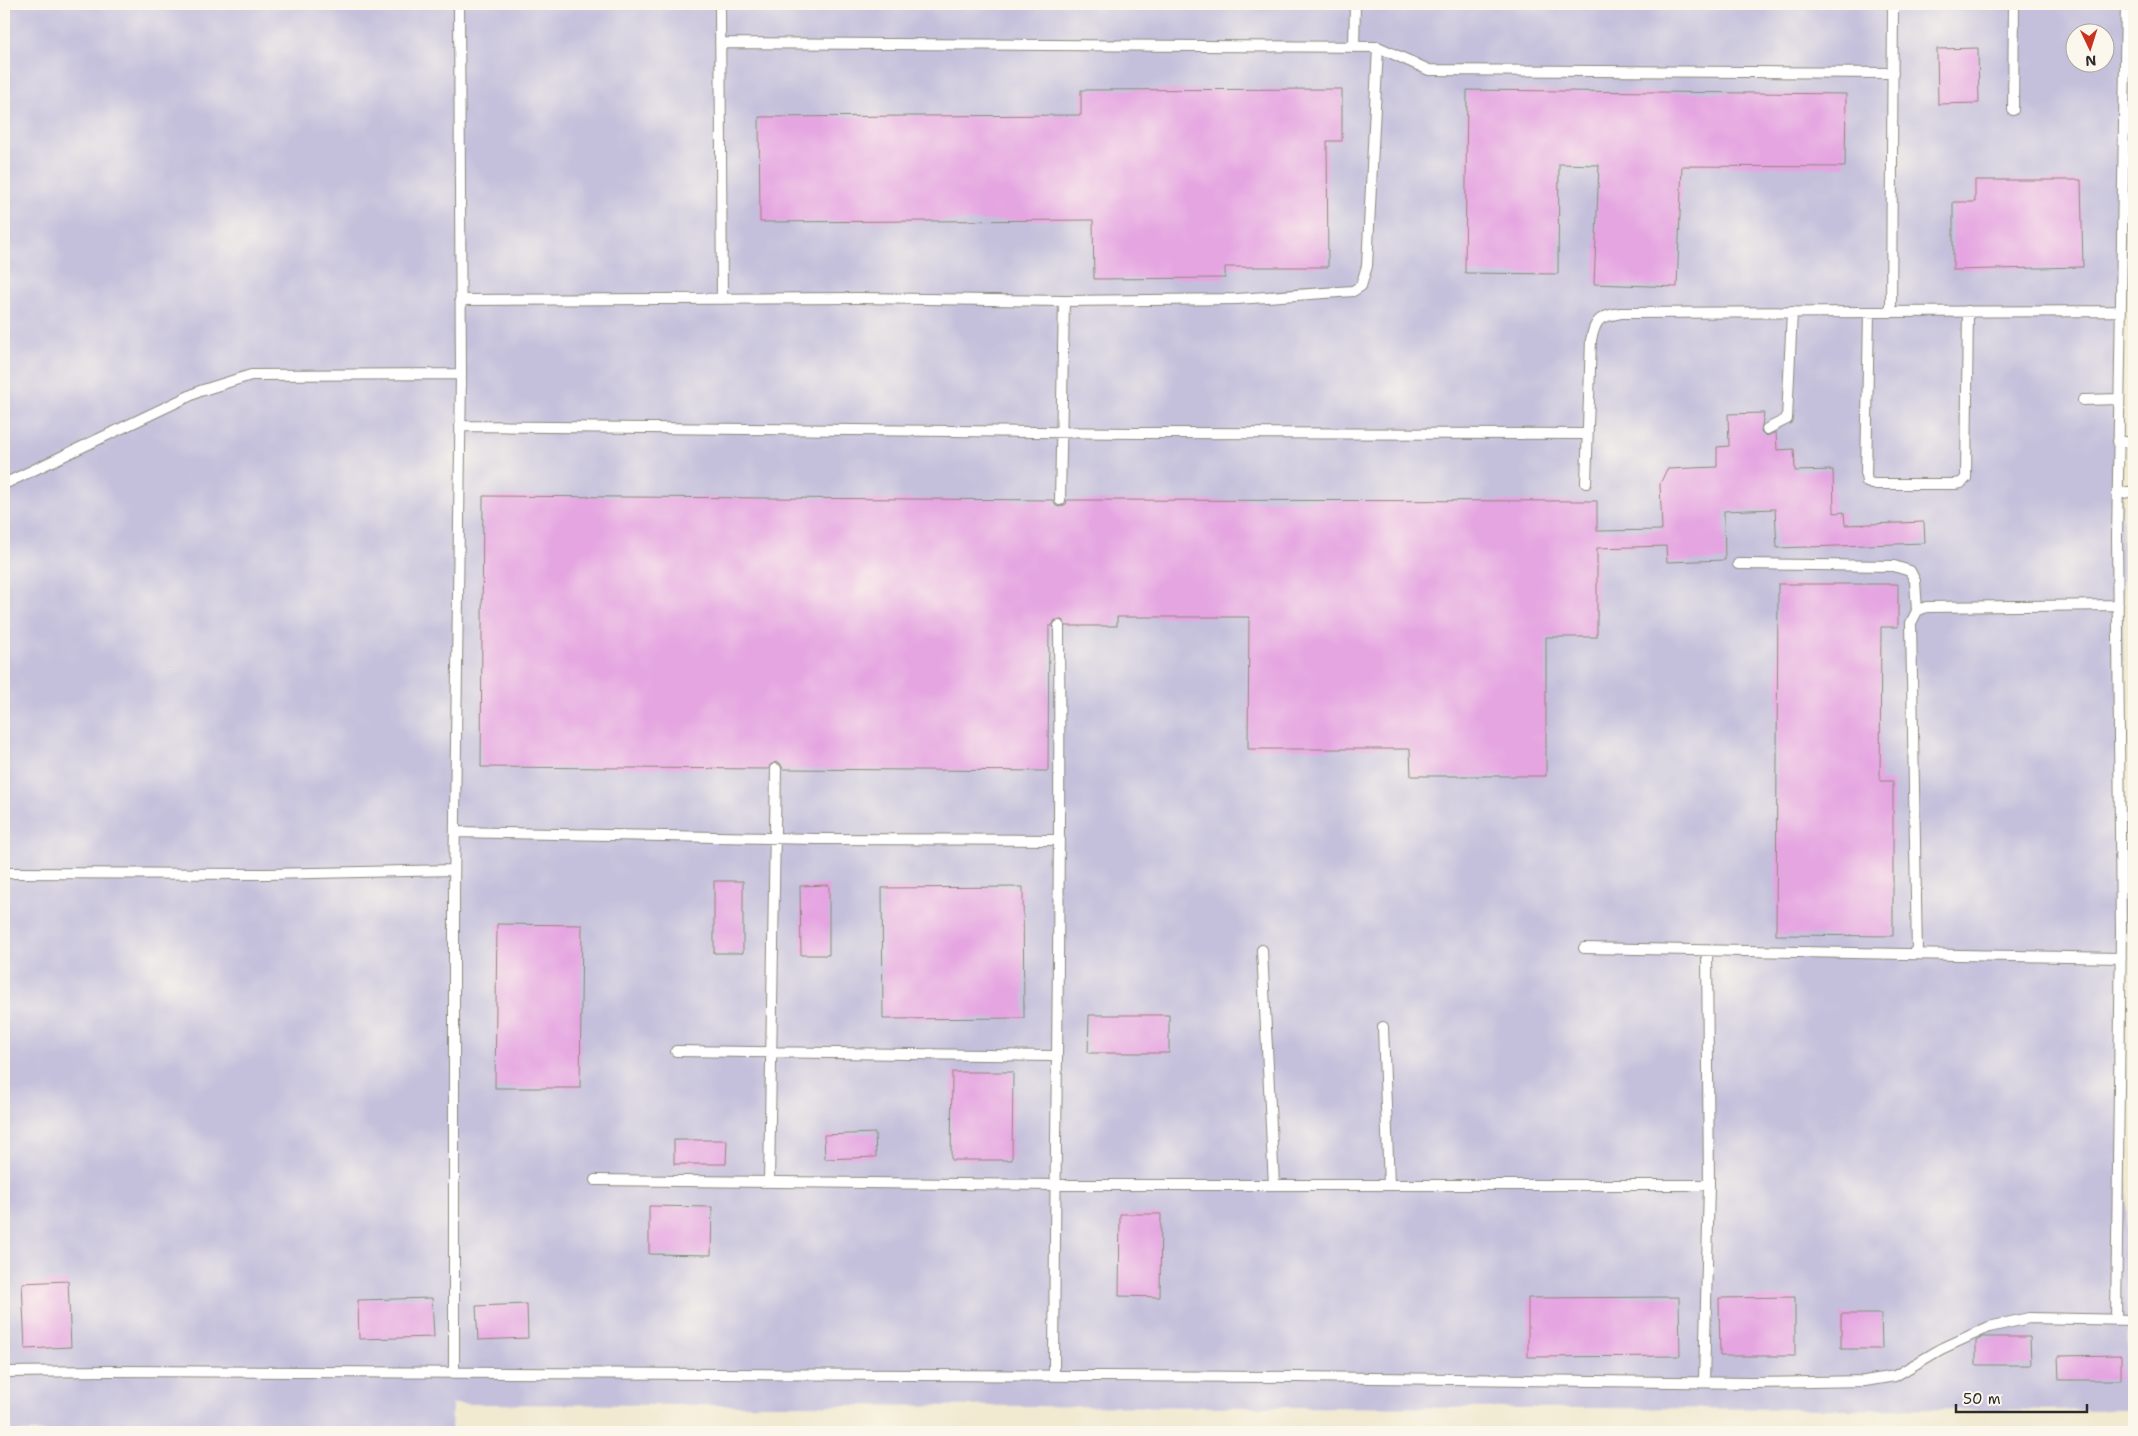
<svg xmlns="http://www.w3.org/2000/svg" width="2138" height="1436" viewBox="0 0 2138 1436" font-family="'Shantell Sans',sans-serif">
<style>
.industrial{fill:#c4c0db;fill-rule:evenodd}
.building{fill:#e5a5e1}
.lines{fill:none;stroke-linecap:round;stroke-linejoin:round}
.service-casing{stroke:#8e8a7e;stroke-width:12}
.path{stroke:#8e8a7e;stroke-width:3;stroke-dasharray:4 4;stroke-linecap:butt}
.service{stroke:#fff;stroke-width:10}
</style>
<rect width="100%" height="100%" fill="#fbf7ec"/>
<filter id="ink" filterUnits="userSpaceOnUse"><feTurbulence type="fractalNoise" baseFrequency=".02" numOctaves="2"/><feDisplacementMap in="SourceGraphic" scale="10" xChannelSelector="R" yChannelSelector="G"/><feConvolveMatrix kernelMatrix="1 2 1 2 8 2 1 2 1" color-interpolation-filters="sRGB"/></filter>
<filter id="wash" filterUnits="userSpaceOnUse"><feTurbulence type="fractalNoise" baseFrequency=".0096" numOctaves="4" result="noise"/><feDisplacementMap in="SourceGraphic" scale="20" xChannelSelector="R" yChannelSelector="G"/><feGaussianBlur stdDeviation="1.12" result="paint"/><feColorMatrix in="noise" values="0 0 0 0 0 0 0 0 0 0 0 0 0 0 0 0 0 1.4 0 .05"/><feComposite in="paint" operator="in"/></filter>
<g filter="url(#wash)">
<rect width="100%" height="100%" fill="#f1e9d0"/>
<path class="industrial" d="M4 4H2131L2121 311 2128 1410 452 1404 451 1432H4ZM2076 32H2106V62H2076Z
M1177 1430 1545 1432H1177Z"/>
<g id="blocks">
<path class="building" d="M1978 48 1979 103 1938 104 1937 49Z
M1342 89V141H1327L1328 267H1225V278L1094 279 1093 220 760 222 759 117 1081 115V90Z
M1467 90 1846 94 1845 167 1682 166 1677 287 1594 284 1599 165 1559 164 1558 274 1465 273Z
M1975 180H2081L2083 267 1953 270V202H1975Z
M1764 413 1761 432 1767 436 1776 432 1777 450 1794 449 1795 471 1833 470 1834 513 1844 512 1845 525 1924 522 1925 543 1777 548 1775 509 1724 511 1725 560 1667 562 1666 546 1597 548V637H1546V776H1411L1410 749H1248L1249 617H1117V626H1066L1062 620H1055L1052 626H1049L1048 771 783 769 780 763 776 762 770 765 769 769 481 767 483 496 1053 500 1056 506 1060 507 1066 504 1067 500 1597 501V531L1662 530 1660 484 1667 469 1717 467V447L1729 446 1728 414Z
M1778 584H1898V627H1881L1880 781H1893V936L1776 935Z
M714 881H743V953H714Z
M829 885V955H801L800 886Z
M1023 887 1024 1018 883 1019 882 888Z
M497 924 582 925 580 1088H495Z
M1089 1015H1169V1053H1088Z
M952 1072H1013L1012 1160H951Z
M875 1133 876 1157 825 1159 824 1135Z
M674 1140H727L726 1164H674Z
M649 1206 712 1207 711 1255 649 1254Z
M1120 1214H1161L1160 1297 1119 1296Z
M68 1281 71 1347 25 1349 22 1283Z
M1679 1297 1680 1356 1528 1357V1298Z
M1795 1297V1356H1720L1719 1298Z
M432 1298 434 1337 359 1339 358 1300Z
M527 1304 528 1338 478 1340 476 1306Z
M1841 1314H1881L1882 1349H1841Z
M1983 1337H2030L2031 1365H1976V1341Z
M2121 1355V1380H2059L2058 1356Z"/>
</g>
</g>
<g filter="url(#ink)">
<use href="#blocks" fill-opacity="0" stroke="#8e8a7e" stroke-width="1"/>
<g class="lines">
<g class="service-casing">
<path id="service" d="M720 4 722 299
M720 43 1378 47 1429 70 1893 73
M1354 47 1355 4
M2013 110 2014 4
M460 300 860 298 1064 301 1237 299 1353 291 1361 286 1367 266 1378 47
M1869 312 1866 475 1867 482 1873 484H1955L1961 483 1966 478 1968 311
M1891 312 1893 4
M2083 400 2119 399
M460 426 1137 433 1587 434
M1767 429 1787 419 1792 312
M2118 441 2134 443
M1586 483 1591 340C1596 318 1599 317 1621 313L2121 311
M4 484 200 391 251 375 461 374
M2117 494 2134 491
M1060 500 1064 301
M1738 564 1894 566 1910 571 1915 581 1917 611 1911 623 1917 954
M1917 611 1926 607 2118 605
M455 832 817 839 1060 840
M4 873 267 874 454 870
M1584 948 2121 958
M1262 950 1274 1185
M1383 1027 1389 1185
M676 1051 1056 1056
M595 1180 1055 1185H1709
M769 1182 776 769
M2116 1319 2121 931 2117 537 2126 4
M4 1372 111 1371 1296 1377 1751 1383 1865 1381 1895 1376 1941 1349 1989 1327 2029 1318 2134 1320
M454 1372V891L461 374 459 4
M1054 1375C1055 1126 1061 876 1059 626
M1704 1382 1709 1185 1707 951"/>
</g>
<path class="path" d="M2134 1132V1158"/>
<use href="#service" class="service"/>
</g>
</g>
<rect width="2138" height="1436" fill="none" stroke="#fbf7ec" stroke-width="20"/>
<g transform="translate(2090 48) rotate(176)"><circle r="24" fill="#fbf7ec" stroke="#a8a59f"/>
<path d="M0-4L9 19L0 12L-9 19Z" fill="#c8321e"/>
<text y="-8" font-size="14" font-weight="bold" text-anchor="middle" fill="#2b2b2b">N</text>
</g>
<path d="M1956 1404v8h131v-8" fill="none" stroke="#2b2b2b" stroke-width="2.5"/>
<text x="1963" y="1404" font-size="15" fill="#2b2b2b" stroke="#fbf7ec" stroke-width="4" paint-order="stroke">50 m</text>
</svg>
